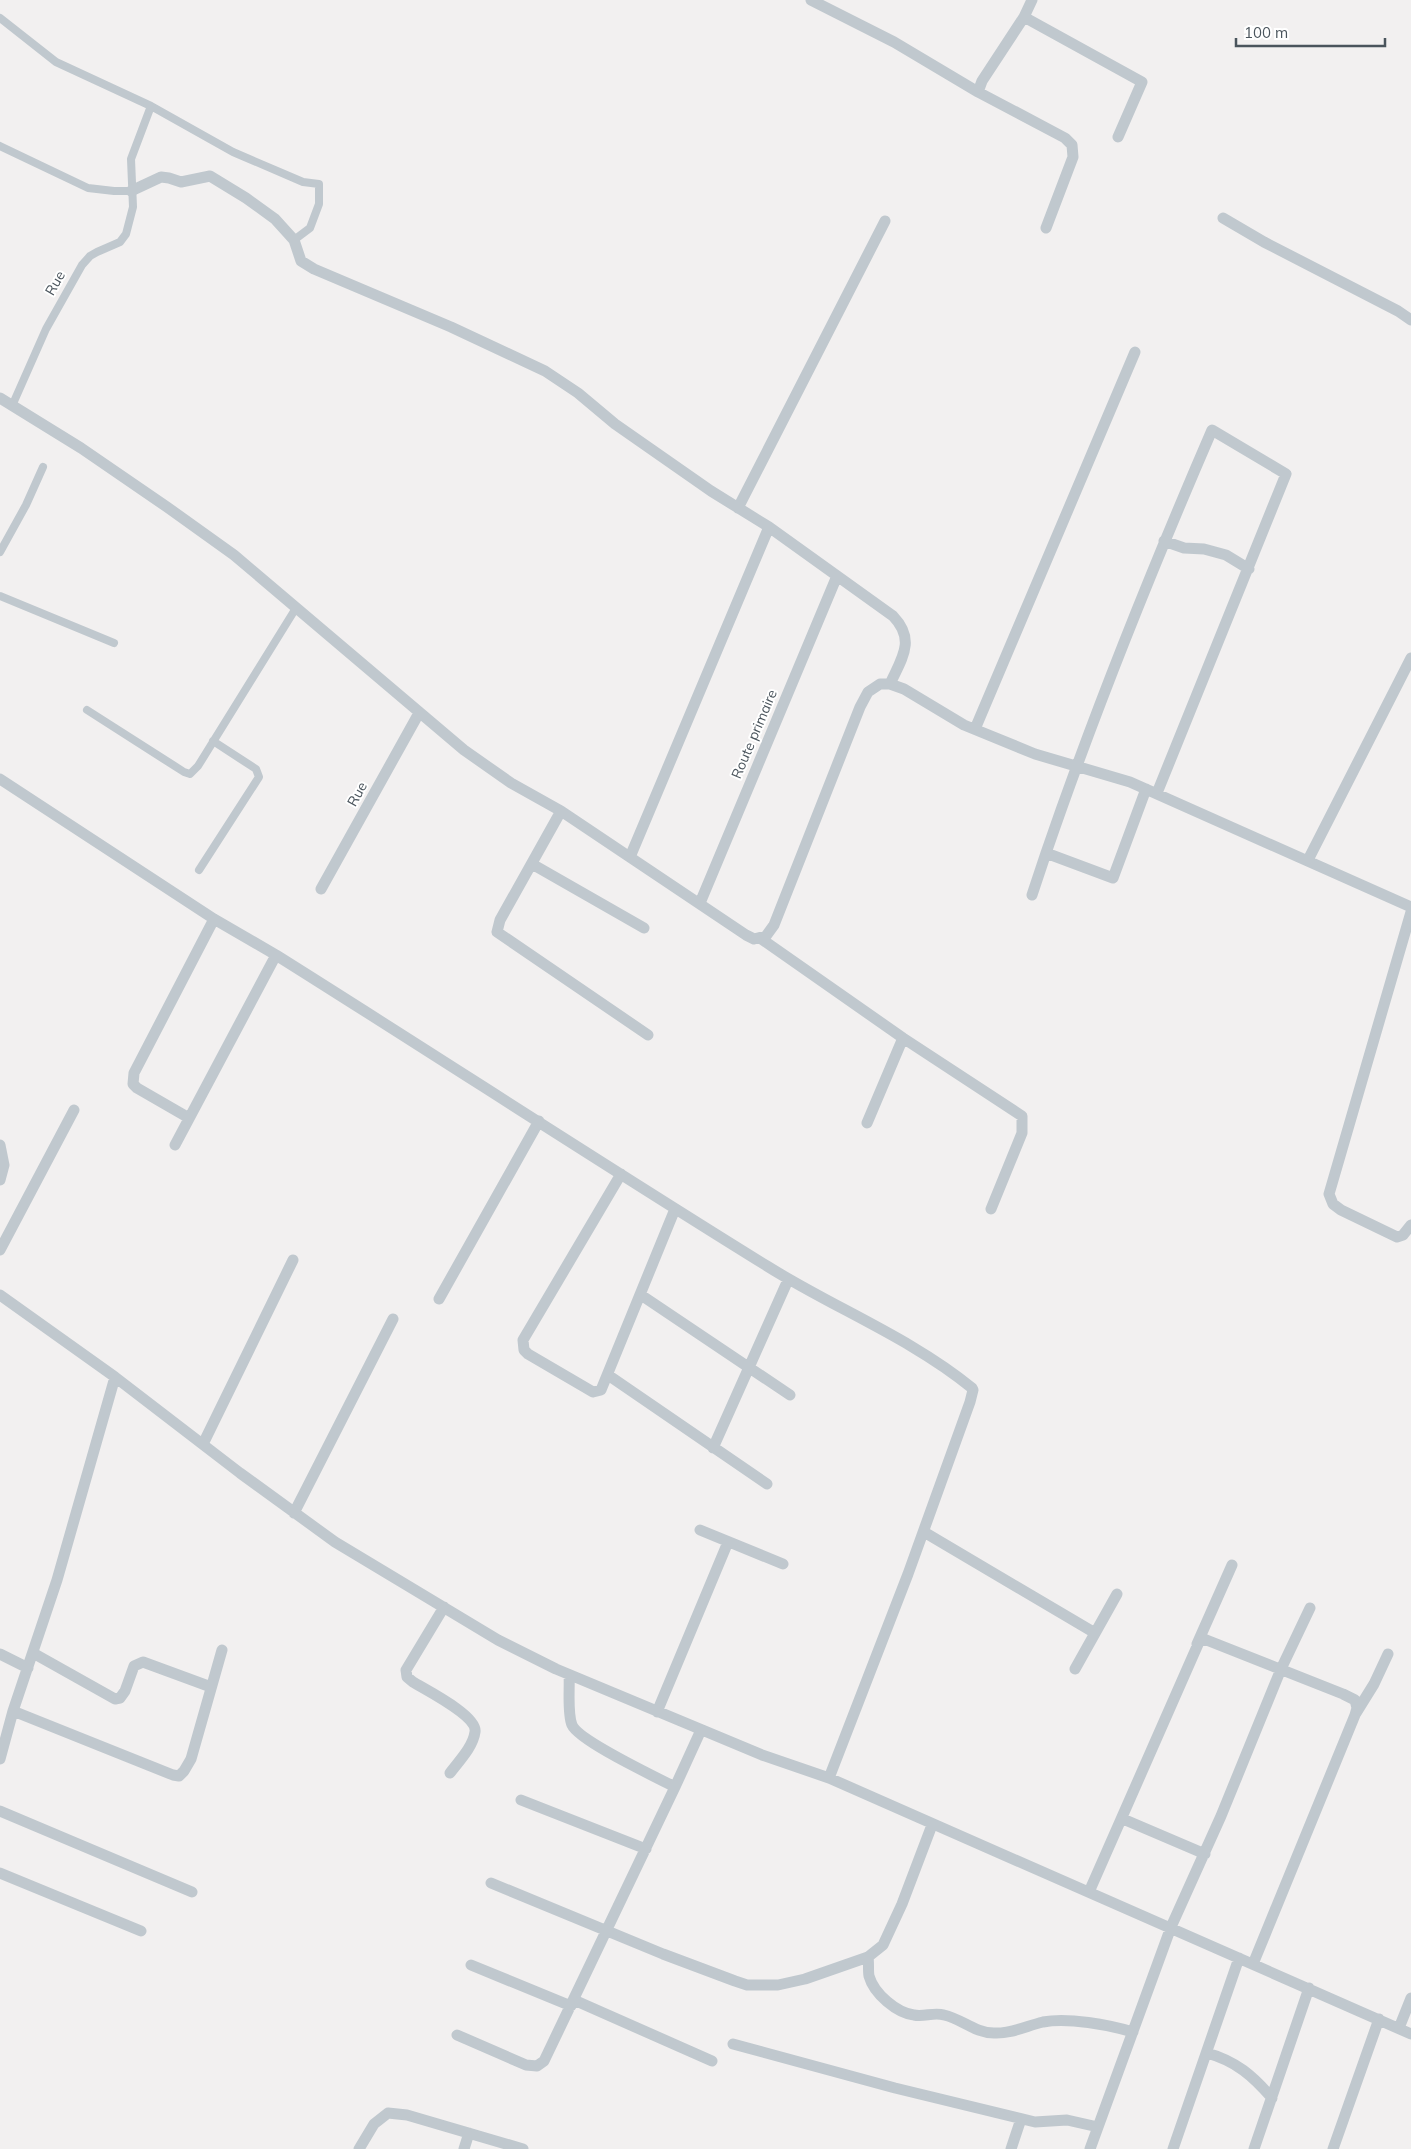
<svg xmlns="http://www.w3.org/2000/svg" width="1411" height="2149" viewBox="0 0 1411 2149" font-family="Mulish,sans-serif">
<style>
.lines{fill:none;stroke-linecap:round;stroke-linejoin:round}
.pedestrian{stroke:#c0c8ce;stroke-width:8}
.minor{stroke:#c0c8ce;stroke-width:11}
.labels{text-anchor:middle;stroke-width:4;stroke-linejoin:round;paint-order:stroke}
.street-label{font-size:14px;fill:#4a545c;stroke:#fff}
</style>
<rect width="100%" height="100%" fill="#f2f0f0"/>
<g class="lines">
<path class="pedestrian" d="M0 18 56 62 151 106 233 152 303 182 319 184V204L310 228 294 240
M0 146 88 188 114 191H131
M12 406 46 329 82 265 90 256 97 252 120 242 126 234 133 207 131 159 151 106
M0 552 26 505 43 467
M0 596 114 643
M87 710 184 772 190 774 198 766 296 608
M199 870 259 777 256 769 213 741"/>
<path class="minor" d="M811 0 894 42 978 92 1065 138 1072 145 1073 157 1046 228
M1024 17 1142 82 1118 137
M978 92 982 81 1024 17 1032 0
M131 191 161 177 169 178 181 182 210 176 246 198 275 219 294 240 301 261 314 269 451 327 545 371 578 393 615 424 711 491 769 527 893 616C916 640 902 658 890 684
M1223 218 1264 242 1398 311 1411 320
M0 398 81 448 167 507 234 555 464 750 511 783 561 811 746 935 754 939 766 936 774 925 860 707 868 692 880 684H890L904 689 964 725 1035 754 1130 782 1411 907
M738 508 885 221
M1164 541 1184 548 1204 549 1226 555 1249 569
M975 729 1135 352
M0 779 214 919 276 955C440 1058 602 1164 767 1266 834 1308 911 1338 972 1388L973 1390 970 1402 908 1574 829 1778
M1146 789 1113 878 1046 853C1095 710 1152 569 1212 430L1286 474 1157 793
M561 811 500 920 497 932 648 1035
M630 857 769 527
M1308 860 1411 658
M532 864 644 928
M321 889 419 713
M1032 895 1046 853
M700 903 837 576
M1411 912 1329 1194 1333 1204 1341 1210 1397 1237 1403 1235 1411 1225
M760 938 903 1038 1022 1116V1133L991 1209
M189 1118 137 1088 133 1084 134 1073 214 919
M867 1123 903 1038
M0 1145 4 1165 0 1180
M175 1145 276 955
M621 1174 523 1340 524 1350 528 1354 593 1392 601 1390 675 1209
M0 1250 74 1110
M0 1295 115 1377 240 1473 335 1542 498 1640 556 1669 762 1755 829 1778 1411 2034
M641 1295 790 1395
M439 1299 539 1121
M608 1375 767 1484
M203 1444 293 1260
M713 1448 788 1280
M294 1513 393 1319
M700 1530 783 1564
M924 1532 1095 1633
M444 1607 406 1670 407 1677 413 1682C426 1690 478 1716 475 1732 473 1747 459 1761 450 1773
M1197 1644 1232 1565
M33 1653 115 1699 120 1698 125 1691 134 1666 143 1662 211 1687
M0 1654 28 1668
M1075 1669 1117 1594
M569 1675C570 1688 567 1713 572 1725 579 1741 656 1777 675 1787
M13 1711 173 1775 179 1776 184 1771 191 1759 222 1650
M657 1712 728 1542
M1356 1713 1374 1684 1388 1654
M0 1759 13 1711 57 1580 115 1377
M521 1800 646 1849
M0 1811 192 1892
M1123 1819 1205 1854
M0 1873 141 1931
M491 1883 663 1954 735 1981 747 1985H778L805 1979 868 1957 883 1945 902 1904 932 1825
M1089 1892 1199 1642 1204 1639 1209 1641 1343 1694 1355 1700 1357 1708 1355 1715 1253 1964
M868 1957C869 1963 868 1971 869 1976 874 1994 897 2013 914 2015 924 2017 934 2012 944 2015 962 2019 975 2033 994 2033 1011 2034 1026 2026 1043 2022 1068 2017 1109 2025 1133 2032
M471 1965 571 2006
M574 2000 712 2061
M1399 2028 1411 1998
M457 2035 526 2065 537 2066 544 2061 675 1787 701 1730
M733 2044 895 2088 1035 2122 1067 2120 1098 2127
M1207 2053C1236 2061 1253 2076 1272 2098
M359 2149 374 2124 388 2113 407 2115 523 2149
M464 2149 469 2133
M1011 2149 1021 2119
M1090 2149 1171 1927 1221 1816 1281 1669 1310 1608
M1173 2149 1239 1958
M1254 2149 1309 1988
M1333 2149 1379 2019"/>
</g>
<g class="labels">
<g class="street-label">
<text transform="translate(55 283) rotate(-60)" y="5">Rue</text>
<text transform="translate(754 734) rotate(-67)" y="5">Route primaire</text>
<text transform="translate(357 794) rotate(-61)" y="5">Rue</text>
</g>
</g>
<path d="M1236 38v8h149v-8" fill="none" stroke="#4a545c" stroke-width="2.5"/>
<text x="1244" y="38" font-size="15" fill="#4a545c" stroke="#ffffff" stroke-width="4" paint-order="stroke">100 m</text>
</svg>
